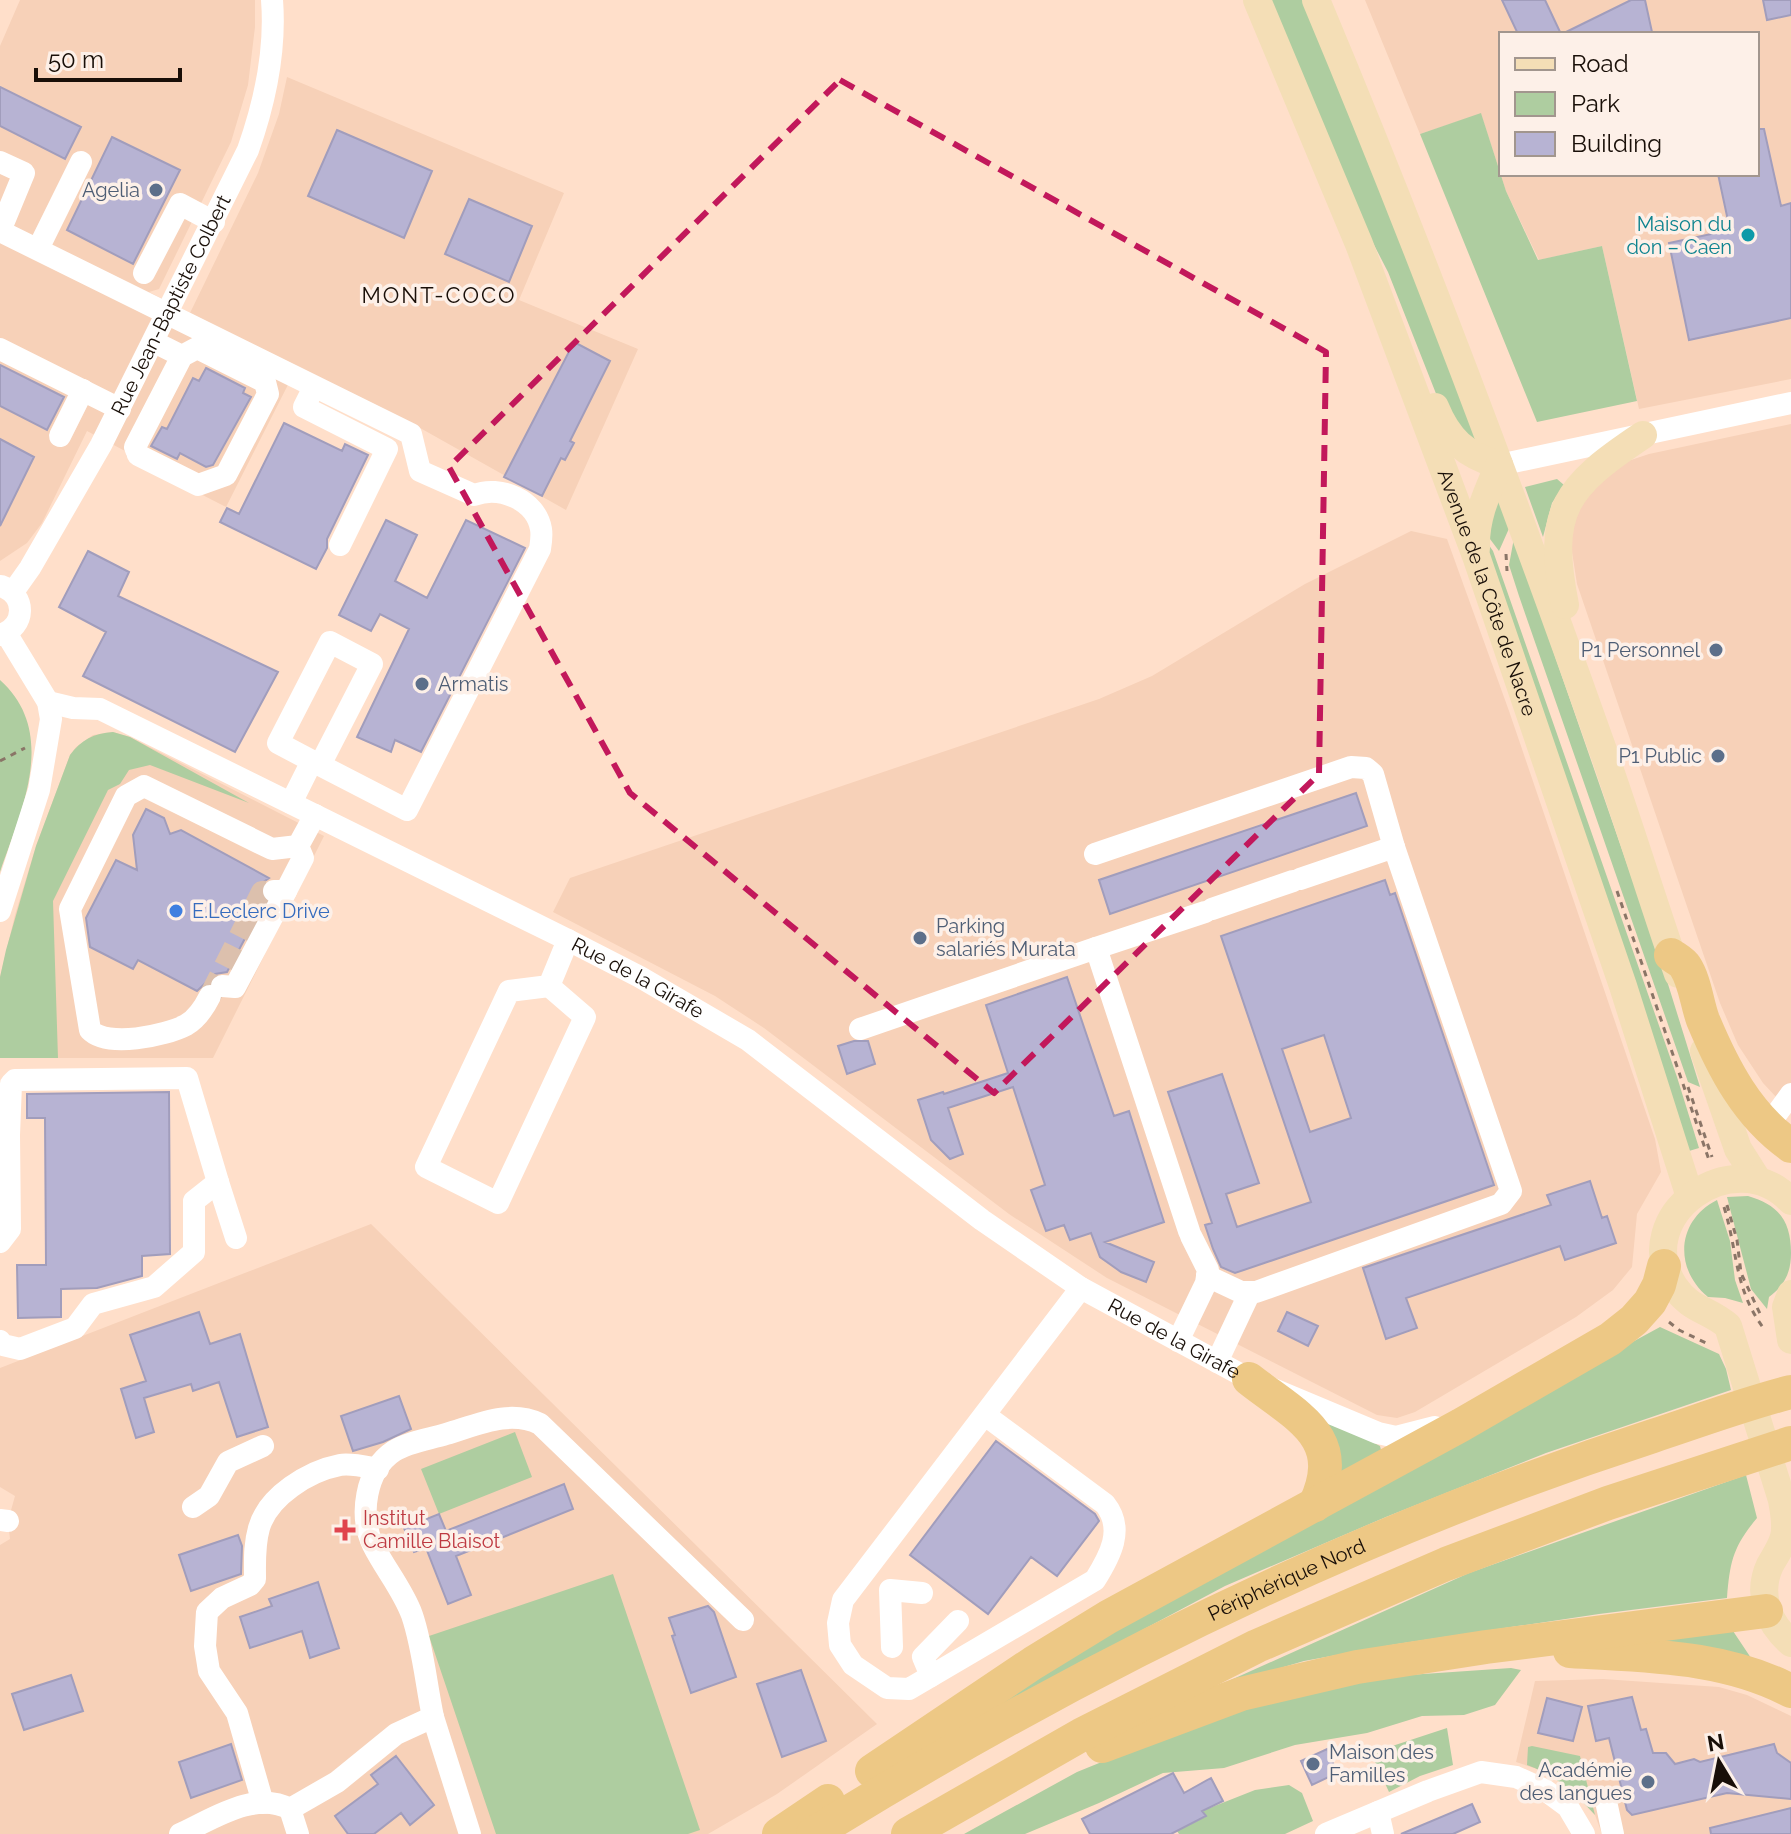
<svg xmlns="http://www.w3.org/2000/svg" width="1791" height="1834" viewBox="0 0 1791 1834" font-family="Raleway,sans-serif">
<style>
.built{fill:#f7d1b8;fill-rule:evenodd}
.green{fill:#aecda0}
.building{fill:#b7b3d3;stroke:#a19dbc;stroke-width:2;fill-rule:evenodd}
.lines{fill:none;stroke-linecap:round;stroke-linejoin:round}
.minor-tunnel{stroke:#dcc0ad;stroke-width:22;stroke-dasharray:22 11;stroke-linecap:butt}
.path{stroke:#8a7567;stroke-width:3;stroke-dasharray:6 6;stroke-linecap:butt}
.minor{stroke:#fff;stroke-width:22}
.major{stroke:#f4deb6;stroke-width:28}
.highway{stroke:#edc885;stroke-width:34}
.marked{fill:none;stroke:#c2185b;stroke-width:6;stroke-dasharray:16 10;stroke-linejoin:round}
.service-dot{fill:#5c6f8a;stroke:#fdf0e8;stroke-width:3}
.culture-dot{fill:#0f9aa8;stroke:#fdf0e8;stroke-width:3}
.shop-dot{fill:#3f7fe0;stroke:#fdf0e8;stroke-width:3}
.health-dot{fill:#e0444e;stroke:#fdf0e8;stroke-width:3}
.labels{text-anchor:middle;stroke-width:7;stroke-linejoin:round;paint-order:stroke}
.service-label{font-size:20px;fill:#4e5e75;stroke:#fdf0e8;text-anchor:end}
.culture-label{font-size:20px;fill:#0d838f;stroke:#fdf0e8;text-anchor:end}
.street-label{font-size:20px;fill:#190f08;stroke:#fdf0e8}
.shop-label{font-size:20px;fill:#366cbe;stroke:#fdf0e8;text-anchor:start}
.health-label{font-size:20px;fill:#be3a42;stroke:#fdf0e8;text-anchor:start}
.neighbourhood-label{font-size:22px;letter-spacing:2px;fill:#190f08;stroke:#fdf0e8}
</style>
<rect width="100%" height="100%" fill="#ffdfca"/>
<path class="built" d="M20 0H255V27L248 85 231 142 159 289 149 292 190 313 258 173 279 114 287 77 564 193 519 300 638 349 566 510 413 424 297 367 226 507 126 456 127 452 87 431 42 523 27 543 0 561V46Z
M1365 0H1791V379L1639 409 1602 246 1539 260 1506 191 1481 114 1420 134ZM1501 34H1757V174H1501Z
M1791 424V1113L1763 1083 1738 1045 1720 1003 1577 584 1569 533 1583 498 1625 462 1649 454Z
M1411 531 1447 539 1509 711 1655 1139 1661 1172 1637 1214 1632 1267 1613 1290 1576 1317 1415 1412 1397 1418 1377 1415 1107 1278 1009 1214 764 1028 715 996 553 912 570 878 1099 699 1152 676 1305 584Z
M113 732 130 737 324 836 213 1058H0V977L15 915 36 846 70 755 76 747 93 735Z
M371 1224 877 1724 777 1794 708 1834H0V1545L10 1539 8 1521 15 1496 0 1487V1368Z
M1603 1679 1719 1687 1747 1695 1791 1716V1834H1602L1595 1815 1571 1788 1546 1772 1516 1762 1535 1681Z"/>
<path class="green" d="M1269 0H1306L1479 438 1462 444 1448 424 1388 272 1356 210Z
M1481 113 1506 191 1538 260 1602 246 1637 401 1537 422 1420 134Z
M1557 479 1564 485 1552 503 1543 537 1525 487Z
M1500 498 1511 524 1499 551 1484 531Z
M1514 538 1663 968 1700 1087 1688 1082 1519 596 1509 565Z
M1486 541 1493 551 1677 1077 1699 1148 1689 1151 1488 563Z
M0 680C59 733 21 811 0 872Z
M113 732 130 737 249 803 150 765 129 770 120 784 108 790 53 901 58 1058H0V977L6 950 36 846 70 755C81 740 94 733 113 732Z
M1748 1196C1779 1205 1791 1221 1791 1253 1791 1272 1785 1285 1769 1297L1767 1309 1751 1289 1727 1197Z
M1717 1200 1730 1241 1735 1280 1743 1303 1725 1298 1708 1297C1674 1269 1676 1221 1717 1200Z
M1660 1327 1719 1354 1726 1369 1731 1390 1546 1453 1386 1517 1225 1586 977 1718 1170 1594Z
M1316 1414 1380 1446 1381 1450 1335 1479Z
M515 1432 532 1477 439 1514 421 1469Z
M1746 1475 1757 1518C1733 1547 1730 1561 1727 1598L1599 1614 1397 1644 1304 1661 1213 1688 1469 1573Z
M613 1574 700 1830 688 1834H496L429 1636Z
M1731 1628 1751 1658 1622 1643Z
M1511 1668 1521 1670 1495 1705 1464 1715 1422 1716 1367 1733 1295 1745 1224 1768 1163 1773 1099 1803 1025 1834H964L1077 1772 1215 1716 1365 1678Z
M1447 1728 1453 1765 1420 1776 1389 1792 1371 1753Z
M1532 1746 1580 1756 1595 1815C1574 1792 1557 1776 1527 1765L1528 1747Z
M1289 1785 1302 1793 1313 1821 1285 1834H1179L1177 1831 1205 1817 1202 1811 1255 1790Z"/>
<path class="building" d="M1502 0H1545L1561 34H1518Z
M1631 0H1645L1652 32 1562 34Z
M1763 0H1791V15L1767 20Z
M0 87 81 127 65 159 0 126Z
M1757 129H1764L1781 206 1791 203V318L1689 340 1669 243 1730 230 1718 174H1757Z
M337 130 432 171 404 238 308 196Z
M112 137 180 170 133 264 67 230Z
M469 199 532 226 509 282 445 254Z
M574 342 610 361 570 441 574 443 565 460 561 458 542 496 504 477Z
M0 365 64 397 47 430 0 406Z
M206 368 245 388 243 393 251 397 213 465 206 467 180 453 177 459 151 446 162 427 167 429 193 378 199 381Z
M284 423 342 451 345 444 368 455 327 539V548L316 569 220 522 227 508 239 514Z
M0 439 34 457 0 526Z
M386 520 417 535 395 581 427 598 466 520 525 548 421 752 395 740 391 752 357 737 409 629 380 614 371 631 339 615Z
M88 551 129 572 118 596 278 672 235 752 83 676 106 632 59 607Z
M1356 793 1367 826 1110 914 1099 880Z
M146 809 164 818 170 834 181 830 269 878 262 883 260 890 265 901 227 972 215 974 197 991 138 960 133 969 90 947 86 918 116 860 137 870 133 835Z
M1385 880 1390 895 1395 893 1494 1185 1235 1273 1221 1267 1213 1249 1205 1225 1212 1223 1168 1092 1222 1074 1259 1183 1226 1194 1237 1227 1311 1202 1221 936ZM1324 1035 1351 1118 1310 1132 1282 1049Z
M1067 977 1114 1116 1129 1111 1164 1222 1105 1242 1154 1262 1146 1282 1121 1272 1100 1257 1091 1233 1070 1240 1064 1225 1046 1231 1031 1190 1045 1185 1013 1087 948 1108 963 1154 950 1159 931 1140 918 1100 943 1092 944 1094 1008 1073 986 1005Z
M854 1041H868L875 1064 847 1074 838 1046Z
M169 1092 170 1254 142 1256V1276L97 1288 61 1289V1317L18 1318 17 1265H46L45 1118H27V1094Z
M1590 1181 1602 1218 1607 1216 1616 1243 1565 1260 1560 1246 1406 1298 1417 1328 1386 1339 1363 1268 1551 1205 1547 1195Z
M199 1312 210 1344 240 1334 268 1427 237 1437 219 1382 193 1391 191 1384 144 1398 154 1432 136 1438 121 1389 146 1381 130 1335Z
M1287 1312 1318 1326 1308 1346 1278 1331Z
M399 1396 411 1429 383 1442 353 1451 341 1416Z
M996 1441 1095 1514 1099 1521 1057 1576 1031 1557 988 1614 910 1555Z
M564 1484 573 1509 456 1556 471 1595 448 1604 426 1548 414 1552 404 1528 439 1514 446 1531Z
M238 1535 242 1546 241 1574 191 1591 179 1555Z
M318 1582 339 1648 310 1658 302 1631 250 1648 240 1617 272 1606 269 1599Z
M708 1606 714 1612 736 1677 691 1693 672 1636 675 1635 669 1618Z
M801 1670 826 1741 782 1757 757 1684Z
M71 1675 83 1711 24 1730 12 1694Z
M1632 1697 1641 1730 1646 1729 1653 1753H1666L1675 1764 1694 1759 1700 1762 1774 1744 1777 1753 1791 1763V1799L1727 1793 1632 1815 1627 1810 1609 1738 1596 1741 1588 1706Z
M1547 1698 1582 1707 1573 1741 1538 1733Z
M231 1744 242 1780 191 1798 179 1762Z
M1327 1749 1337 1773 1312 1785 1301 1761Z
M396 1756 434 1805 410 1825 401 1813 374 1834H348L335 1816 378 1784 371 1775Z
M1173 1773 1184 1793 1211 1778 1223 1801 1202 1811 1206 1816 1171 1834H1090L1082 1819Z
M1472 1804 1480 1822 1453 1834H1401Z
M1791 1808V1834H1711L1710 1828Z"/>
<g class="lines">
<path class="minor-tunnel" d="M210 996 262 892 274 891"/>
<path class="path" d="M1506 554 1507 571
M0 761 25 748
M1617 891 1709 1160
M1688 1087 1712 1157
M1727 1205 1737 1240 1741 1273 1762 1318
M1724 1207C1738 1252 1734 1290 1765 1330
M1669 1322 1679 1330 1708 1344"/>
<g class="minor">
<path d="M0 162 24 173 0 231"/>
<path d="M0 231 411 434 420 471 474 495C500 485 536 500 541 529 542 535 541 543 540 549L407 810 312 761 291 803"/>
<path d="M38 249 81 162"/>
<path d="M144 273 180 204 214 222"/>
<path d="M154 342 182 356 135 447 138 455 198 485 226 475 268 394 265 382 197 348 182 356"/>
<path d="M0 349 120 409"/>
<path d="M314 387 304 407 387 449 340 545"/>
<path d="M60 436 83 390"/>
<path d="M1499 465 1791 403"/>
<path id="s1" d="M13 592 30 568 101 445 248 150C265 102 276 51 272 0"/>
<path d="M0 635C26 627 27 595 1 586"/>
<path id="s2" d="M48 702 73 708 100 709 568 940 640 977 748 1040 982 1220 1081 1288 1249 1379 1378 1433 1396 1437 1435 1427"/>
<path d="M312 761 278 743 330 642 372 664 320 765"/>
<path d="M1095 854 1351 767 1366 768 1373 774 1394 847"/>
<path d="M274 891H286L303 858 298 846"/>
<path d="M1212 909 1293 881"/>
<path d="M0 911 39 790 51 719 48 702 6 633"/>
<path d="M1096 948 1205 912"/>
<path d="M222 986 235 987 286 891"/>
<path d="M549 986 585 1017 498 1203 426 1167 509 991 549 986 568 940"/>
<path d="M210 996C204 1008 197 1019 186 1025 165 1036 107 1048 90 1030L70 909 126 796 144 786 272 849 298 846 315 815"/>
<path d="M860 1029 1096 948 1189 1231"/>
<path d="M1767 1127 1791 1094"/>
<path d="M0 1134 9 1135 11 1084 15 1080 187 1078 218 1182"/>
<path d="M0 1242 10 1229 9 1135"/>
<path d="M1207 1276 1241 1292H1256L1501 1204 1511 1191 1394 847 1300 879"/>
<path d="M0 1341 3 1345 20 1349 75 1328 93 1304 154 1287 194 1252V1201L218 1182 236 1238"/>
<path d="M1178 1341 1206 1283 1208 1270 1191 1236"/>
<path d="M1217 1362 1250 1292"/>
<path d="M985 1415 1105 1504C1125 1529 1110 1556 1095 1580L909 1689 887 1688 853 1665 840 1645 838 1623 843 1600 1081 1288"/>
<path d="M193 1507 209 1496 228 1462 263 1446"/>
<path d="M0 1520 8 1521"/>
<path d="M892 1647 890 1590 922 1593"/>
<path d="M931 1676 923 1657 958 1621"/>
<path d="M433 1717C426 1684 423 1647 412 1615 403 1590 385 1569 373 1545 359 1516 365 1470 394 1451 408 1442 430 1439 446 1434 477 1425 509 1409 540 1424L743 1620"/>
<path d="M263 1803 237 1713 209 1671 205 1646 207 1612 222 1598 250 1585 255 1579C255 1562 254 1545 259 1528 268 1496 309 1471 340 1465 351 1463 367 1467 378 1469"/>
<path d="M1607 1806 1613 1834"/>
<path d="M290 1809 337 1782 396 1734 433 1717 470 1834"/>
<path d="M1378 1812 1383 1834"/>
<path d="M180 1834C213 1819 254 1790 290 1809L298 1834"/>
<path d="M1326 1834 1428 1791 1481 1772 1516 1777 1545 1790 1568 1807 1584 1834"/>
</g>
<g class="major">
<path id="s3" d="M1257 0 1359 244 1476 556 1623 986 1690 1197"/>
<path d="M1316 0C1418 243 1511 491 1599 739 1627 817 1651 896 1678 974"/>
<path d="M1435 407C1448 439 1465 455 1499 465"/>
<path d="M1476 548C1475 517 1487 493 1499 465"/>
<path d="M1565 605C1546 510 1565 487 1643 435"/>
<path d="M1704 1051 1738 1149 1757 1179"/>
<path d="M1791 1201C1734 1140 1629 1216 1674 1286 1691 1311 1709 1309 1728 1326L1782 1500C1784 1513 1787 1525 1784 1537 1781 1548 1775 1556 1770 1565 1756 1595 1769 1624 1791 1643"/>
<path d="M1791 1294 1786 1307 1791 1340"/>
</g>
<g class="highway">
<path d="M1671 955C1675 958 1683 962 1685 966 1695 981 1697 1004 1703 1020 1723 1068 1747 1115 1791 1146"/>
<path d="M1249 1379C1297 1417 1347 1436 1315 1505"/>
<path d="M1570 1651C1645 1656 1723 1655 1791 1691"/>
<path d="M1102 1746 1241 1694 1357 1667 1486 1647 1766 1611"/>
<path d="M872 1771 1033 1663 1108 1617 1461 1425 1610 1339 1634 1320 1650 1302 1659 1285 1664 1266"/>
<path d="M779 1834 828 1801"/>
<path id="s4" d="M813 1834C1077 1670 1357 1532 1653 1436 1699 1421 1744 1404 1791 1392"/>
<path d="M908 1834 1081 1735 1257 1646 1446 1564 1608 1503 1791 1443"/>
</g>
</g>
<path class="marked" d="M840 80 1326 352 1319 774 994 1093 630 793 449 467Z"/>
<g class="service-dot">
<circle cx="156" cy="190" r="8"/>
<circle cx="1716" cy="650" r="8"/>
<circle cx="422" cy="684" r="8"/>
<circle cx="1718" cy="756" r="8"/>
<circle cx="920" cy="938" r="8"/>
<circle cx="1313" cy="1764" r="8"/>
<circle cx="1648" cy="1782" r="8"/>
</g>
<circle class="culture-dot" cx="1748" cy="235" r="8"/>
<circle class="shop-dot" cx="176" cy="911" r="8"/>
<path class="health-dot" d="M341 1518h8v8h8v8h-8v8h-8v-8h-8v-8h8z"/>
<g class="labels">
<g class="service-label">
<text x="140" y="197">Agelia</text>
<text x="1700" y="657">P1 Personnel</text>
<text x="438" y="691" text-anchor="start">Armatis</text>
<text x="1702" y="763">P1 Public</text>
<text x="936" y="933" text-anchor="start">Parking<tspan x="936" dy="23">salariés Murata</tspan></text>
<text x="1329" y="1759" text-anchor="start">Maison des<tspan x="1329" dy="23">Familles</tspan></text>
<text x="1632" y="1777">Académie<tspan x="1632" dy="23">des langues</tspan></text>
</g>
<g class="culture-label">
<text x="1732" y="231">Maison du<tspan x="1732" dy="23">don – Caen</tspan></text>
</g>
<g class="street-label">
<text dy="7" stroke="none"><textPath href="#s1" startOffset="328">Rue Jean-Baptiste Colbert</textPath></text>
<text dy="7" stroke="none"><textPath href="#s3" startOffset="636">Avenue de la Côte de Nacre</textPath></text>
<text dy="7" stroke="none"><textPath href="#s2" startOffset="654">Rue de la Girafe</textPath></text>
<text dy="7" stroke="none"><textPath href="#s2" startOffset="1302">Rue de la Girafe</textPath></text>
<text dy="7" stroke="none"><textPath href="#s4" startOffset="538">Périphérique Nord</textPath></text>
</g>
<g class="shop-label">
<text x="192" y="918">E.Leclerc Drive</text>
</g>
<g class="health-label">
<text x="363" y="1525">Institut<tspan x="363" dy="23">Camille Blaisot</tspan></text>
</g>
<g class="neighbourhood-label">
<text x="439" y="303">MONT-COCO</text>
</g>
</g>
<rect x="1499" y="32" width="260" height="144" fill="#fdf0e8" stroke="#a2968e" stroke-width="2"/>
<rect x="1515" y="58" width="40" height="12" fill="#f4deb6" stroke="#a2968e" stroke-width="2"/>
<text x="1571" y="72" font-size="24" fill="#190f08">Road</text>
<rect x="1515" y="92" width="40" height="24" fill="#aecda0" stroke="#a2968e" stroke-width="2"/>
<text x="1571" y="112" font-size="24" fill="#190f08">Park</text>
<rect x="1515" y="132" width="40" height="24" fill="#b7b3d3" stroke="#a2968e" stroke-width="2"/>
<text x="1571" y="152" font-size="24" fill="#190f08">Building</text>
<g transform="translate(1719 1762) rotate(350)" stroke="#fdf0e8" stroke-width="6" paint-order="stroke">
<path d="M0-6L14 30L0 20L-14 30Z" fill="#190f08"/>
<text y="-12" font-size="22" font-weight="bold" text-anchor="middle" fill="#190f08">N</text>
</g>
<path d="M36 68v12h144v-12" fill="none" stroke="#190f08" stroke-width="4"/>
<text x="48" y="68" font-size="24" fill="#190f08" stroke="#fdf0e8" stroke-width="6" paint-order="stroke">50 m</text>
</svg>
